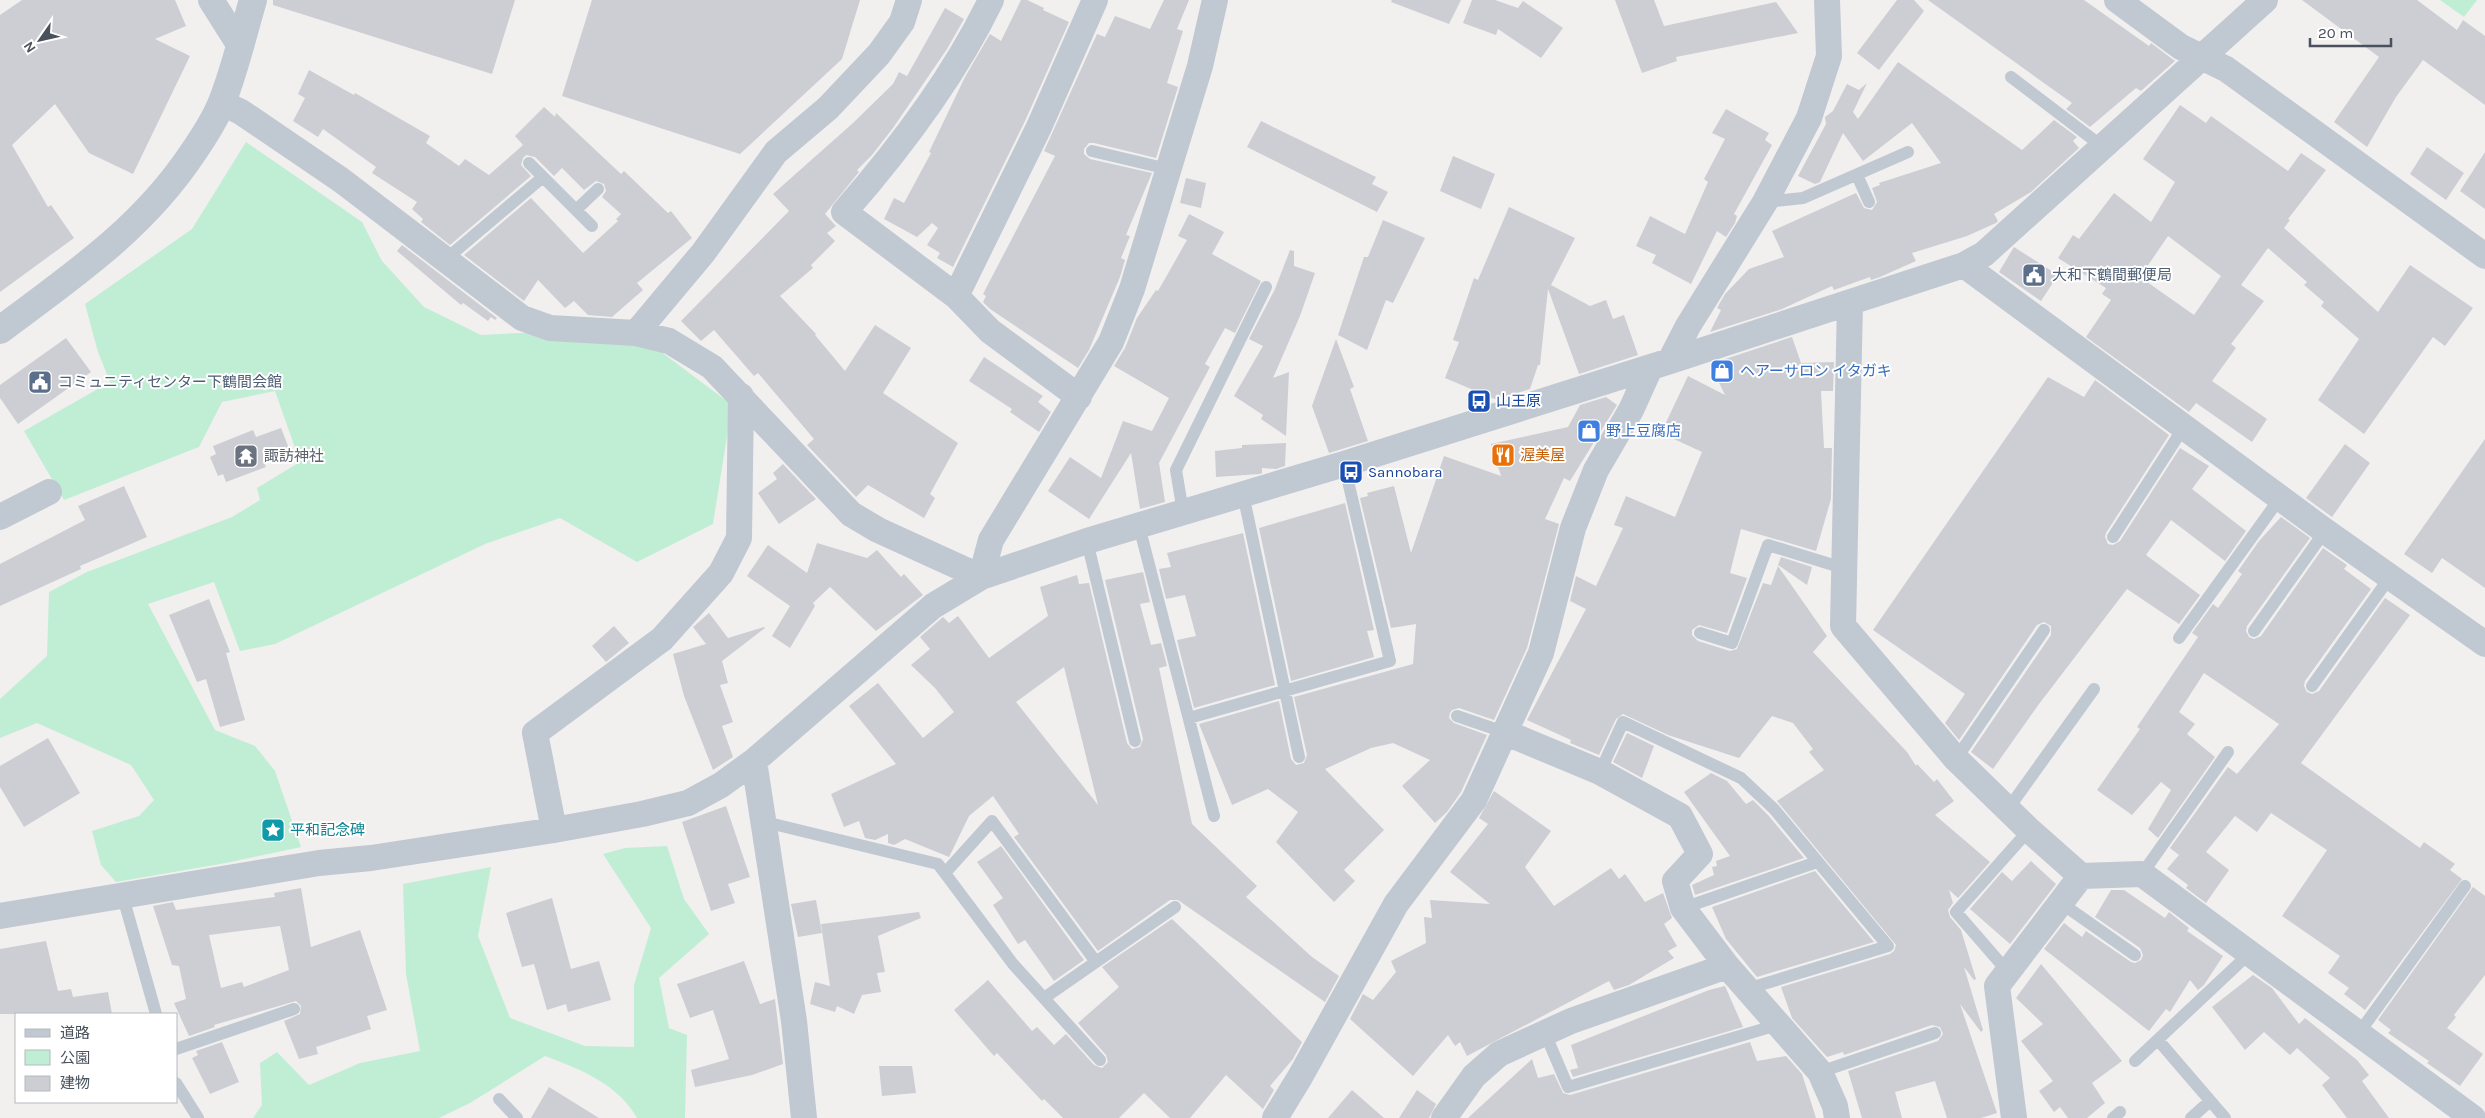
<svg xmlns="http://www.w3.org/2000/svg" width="2485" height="1118" viewBox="0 0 2485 1118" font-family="Karla,'Noto Sans JP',sans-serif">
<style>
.green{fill:#bfeed5}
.building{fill:#ccced4;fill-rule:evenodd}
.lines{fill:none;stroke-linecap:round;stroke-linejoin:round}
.service{stroke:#c0c8d1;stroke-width:12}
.minor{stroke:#c0c8d1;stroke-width:26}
.tertiary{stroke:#c0c8d1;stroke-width:28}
.labels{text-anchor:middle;stroke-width:4;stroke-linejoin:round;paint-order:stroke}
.service-label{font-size:15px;fill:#4e5e75;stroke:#fff;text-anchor:start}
.shop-label{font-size:15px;fill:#366cbe;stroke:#fff;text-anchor:start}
.transit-label{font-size:15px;fill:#164399;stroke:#fff;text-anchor:start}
.food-label{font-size:15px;fill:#c56008;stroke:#fff;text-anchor:start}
.worship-label{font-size:15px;fill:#5b616d;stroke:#fff;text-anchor:start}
.culture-label{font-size:15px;fill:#0d838f;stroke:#fff;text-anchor:start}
</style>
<rect width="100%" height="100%" fill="#f2efef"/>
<path class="green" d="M2440 0H2477L2464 17Z
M246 142 362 222 382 261 424 307 481 335 520 333H636L732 405 713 524 637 562 560 518 485 544 275 644 240 651 214 582 148 604 215 730 255 746 275 771 301 847 226 863 116 882 101 865 92 831 139 816 154 800 131 765 37 723 0 738V699L47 656 49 592 87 572 232 517 260 500 257 488 300 462 275 391 222 402 199 447 64 500 24 431 110 382 98 352 85 304 192 229Z
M667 846 684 899 709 934 659 978 669 1028 687 1035 685 1118H637C618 1084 580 1069 545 1056L470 1103 439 1118H253L262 1105 260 1063 277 1052 309 1085 360 1063 420 1051 406 974 403 884 491 867 478 936 510 1018 585 1046 634 1047V985L651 928 603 854 625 848Z"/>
<path class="building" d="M22 0H175L186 26 155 39 190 56 133 174 89 153 55 104 12 145 48 207 51 205 74 238 0 292V15Z
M273 0H515L492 74 273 5Z
M592 0H860L842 59 740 154 562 96Z
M1021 0H1027L1044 8 1043 10 1069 22 1025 121 953 267 937 258 940 253 927 245 938 228 932 223 917 237 884 219 894 198 904 203 931 153 929 152 965 77 990 34 1001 41Z
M1164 0H1189L1177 29 1183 31 1167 83 1178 87 1156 158 1094 143H1089L1084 149V154L1090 159 1152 173 1126 235 1130 236 1121 258 1125 260 1120 277 1089 350 1078 368 990 309 983 302 986 296 983 294 1055 156 1044 151 1097 34 1105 37 1115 16 1150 29Z
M1392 0H1461L1449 24 1391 2Z
M1472 0H1495L1518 8 1523 1 1563 28 1541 58 1498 29 1496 35 1463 23Z
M1615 0H1654L1664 26 1776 2 1798 33 1676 57 1677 61 1642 73Z
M1897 0H1914L1924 11 1879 70 1857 53Z
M1928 0H2084L2149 46 2151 43 2175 61 2141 91 2136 88 2090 127 2066 109 2072 103Z
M2302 0H2417L2457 30 2463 20 2485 36V105L2423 60 2396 97 2367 147 2334 122 2379 57Z
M945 8 964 19 947 49 893 128 872 155 857 170 859 172 825 214 836 226 827 233 835 241 811 265 813 268 780 296 816 334 815 335 845 371 875 325 911 348 883 393 958 443 930 494 935 498 924 518 868 485 856 497 807 445 814 439 758 373 754 376 714 330 701 341 681 321 789 211 773 194 853 123 893 84 899 72 907 76Z
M1898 62 2022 150 2054 120 2077 137 2073 141 2079 148 2031 192 1994 214 1998 221 1996 223 1967 236 1912 253 1916 261 1880 277 1871 280 1870 277 1834 290 1832 286 1782 309 1710 332 1721 310 1717 308 1725 294 1749 269 1784 257 1772 231 1856 193 1864 208 1872 210 1877 202 1872 188 1880 185 1879 183 1941 163 1912 123 1863 161 1843 133 1820 182 1815 184 1798 176 1826 124 1825 117 1833 111 1847 84 1859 90 1867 83 1853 112 1858 119Z
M309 70 354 95 355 93 430 136 426 143 459 166 465 159 489 175 523 145 515 136 544 107 555 117 556 113 621 174 624 171 668 213 671 211 692 238 637 283 643 290 612 317 588 315 574 301 565 308 538 280 524 301 464 255 531 198 583 253 618 221 616 219 621 214 602 197 606 191 604 184 596 181 584 190 562 168 554 176 535 157 526 155 523 158 521 165 531 176 450 245 421 222 423 219 412 209 417 202 372 173 376 167 323 129 318 137 293 121 305 98 298 94Z
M2180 105 2206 123 2211 116 2288 171 2301 153 2326 170 2288 219 2290 220 2284 228 2378 312 2410 265 2473 308 2445 346 2433 337 2364 434 2318 400 2359 339 2321 306 2324 302 2304 285 2307 282 2268 248 2241 285 2264 301 2231 344 2236 348 2212 381 2267 419 2252 442 2196 403 2189 412 2086 337 2111 300 2102 294 2106 288 2058 258 2073 235 2079 239 2114 193 2151 222 2175 182 2143 159ZM2168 236 2221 276 2194 315 2140 277Z
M1726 109 1769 133 1765 140 1772 145 1734 214 1737 216 1735 223 1726 237 1717 231 1691 284 1652 263 1656 255 1636 246 1650 216 1685 234 1708 182 1704 179 1725 139 1712 133Z
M1261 121 1376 177 1372 184 1388 192 1377 212 1247 147Z
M2427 147 2464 173 2446 200 2410 174Z
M2485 152V209L2460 191Z
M1453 156 1495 174 1481 209 1440 191Z
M1186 178 1206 183 1201 208 1180 203Z
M1509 207 1575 238 1551 285 1590 306 1606 300 1613 319 1624 315 1638 355 1579 374 1548 289 1540 365H1538L1530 389 1497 400 1445 378 1459 342 1453 340 1474 278 1478 280Z
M1189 214 1224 232 1212 254 1261 281 1235 333 1225 328 1205 364 1210 367 1159 463 1165 502 1140 509 1131 453 1089 519 1048 491 1070 457 1101 478 1123 421 1152 431 1169 398 1114 366 1125 348 1137 318 1156 290 1158 291 1187 240 1178 236Z
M1383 220 1425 238 1393 303 1386 300 1367 350 1338 335 1364 257H1368Z
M402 245 497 318 495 320 491 317 488 321 463 303 461 305 442 289 397 251Z
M2014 247 2058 275 2041 301 1999 272Z
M1290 250 1294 251V266L1315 273 1300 316 1273 378 1289 372 1286 436 1261 419 1263 415 1234 396 1263 346 1249 339 1275 289Z
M1792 337 1801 363 1834 362 1833 391H1821L1824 448H1832L1831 499 1816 551 1741 529 1730 573 1747 578 1727 633 1699 625 1692 630V635L1698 641 1730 651 1737 649 1763 583 1771 585 1778 566 1827 636 1813 652 1907 752 1916 766 1917 764 1934 782 1937 779 1954 801 1935 815 1990 862 1958 898 1949 890 1953 903 1948 910 1950 917 1961 930 1976 979 1974 980 1964 967 1983 1030 1981 1032 1960 1004 1997 1113 1981 1118H1947L1935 1081 1895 1092 1902 1118H1862L1848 1071 1938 1041 1943 1034 1940 1027 1932 1025 1844 1055 1843 1052 1827 1057 1792 1018 1781 987 1890 954 1894 951 1896 945 1777 801 1824 770 1809 752 1813 749 1793 723 1772 716 1739 758 1668 735 1623 714 1616 719 1599 755 1570 743 1571 740 1527 720 1586 609 1570 601 1576 576 1596 586 1623 528 1614 525 1626 496 1675 517 1702 452 1661 433 1688 376 1725 395 1710 364Z
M66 338 91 372 18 424 0 398V385Z
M1336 339 1354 387 1350 389 1368 441 1329 453 1312 406Z
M984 357 1043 396 1038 402 1051 412 1039 432 1010 412 1012 409 969 381Z
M2048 377 2084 397 2095 380 2169 435 2106 533 2105 537 2108 544 2113 545 2120 541 2180 448 2209 466 2192 489 2246 531 2225 561 2171 520 2146 555 2200 595 2179 624 2127 589 2039 704 1993 769 1971 752 2051 635V626L2044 622 2037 625 1959 740 1945 723 1965 694 1873 630Z
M1606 397 1617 405 1570 481 1564 478 1545 519 1559 524 1527 648 1494 720 1459 708 1452 710 1450 713 1449 718 1454 723 1487 735 1461 792 1447 812 1435 823 1402 786 1430 760 1393 743 1371 748 1325 769 1384 830 1344 870 1355 881 1334 902 1276 842 1298 812 1268 789 1232 805 1199 724 1279 701 1291 759 1296 765 1304 763 1307 755 1294 697 1413 664 1416 624 1391 628 1360 498 1368 496 1367 493 1394 486 1411 553 1444 456 1501 476 1491 444 1568 427 1580 405Z
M281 428 290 451 263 461 266 467 226 482 223 474 218 476 210 457 216 454 213 446 253 430 256 437Z
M2485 439V588L2442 558 2432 573 2404 554Z
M1286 443 1285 466 1276 469 1262 468V473L1260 474 1216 477 1215 451 1242 448V445Z
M2345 444 2370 463 2332 517 2306 498Z
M783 464 816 499 779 524 758 493 777 479 773 473Z
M124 486 147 537 80 566 81 569 0 606V564L85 520 78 506Z
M1345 503 1374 630 1367 631 1374 657 1291 681 1259 528Z
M2281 517 2310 538 2247 626 2246 631 2249 637 2254 639 2261 636 2323 548 2347 565 2344 569 2371 589 2305 681 2304 686 2307 692 2312 694 2319 691 2385 598 2410 615 2301 763 2420 848 2424 842 2455 864 2450 870 2462 879 2365 1010 2344 994 2349 988 2328 973 2340 956 2282 916 2327 850 2271 813 2257 832 2235 816 2206 852 2229 870 2206 903 2186 888 2188 885 2167 869 2179 855 2170 848 2228 767 2237 774 2279 724 2204 673 2179 712 2195 724 2187 734 2215 757 2158 838 2148 829 2171 790 2161 782 2132 815 2097 790 2140 729 2137 727 2198 637 2192 633 2213 604 2218 608 2242 574 2238 571 2259 541Z
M1243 533 1275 685 1194 708 1177 640 1196 636 1185 595 1166 599 1159 569 1171 567 1167 553Z
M817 543 867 558 877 550 901 577 904 574 923 595 876 631 830 587 813 603 815 606 790 648 772 636 790 606 747 576 768 545 807 573Z
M1781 557 1812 567 1807 585 1778 565Z
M1143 572 1150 602 1140 604 1151 645 1161 643 1167 666 1159 668 1192 824 1257 886 1246 897 1312 957 1339 976 1325 1002 1178 900H1170L1098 951 1014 837 1019 834 993 796 969 816 949 857 905 839 894 845 888 843V834L875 840 865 838 859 821 844 827 831 794 896 764 849 706 878 683 923 738 954 712 935 688 911 665 930 649 920 637 943 617 949 623 958 616 989 658 1048 616 1040 587 1077 575 1079 584 1089 583 1127 743 1132 749 1140 747 1143 739 1105 580ZM1064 667 1098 805 1016 702Z
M209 599 230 652 226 653 245 720 220 727 206 679 197 682 169 615Z
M709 613 728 638 764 627 765 628 722 661 728 683 720 685 733 722 722 726 733 757 713 770 684 696 673 654 706 644 693 627Z
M614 626 629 643 606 662 592 646Z
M1627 733 1654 746 1642 778 1613 762Z
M48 738 80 793 24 827 0 787V766Z
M1711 773 1727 781 1746 804 1753 800 1768 815 1804 858 1695 895 1692 885 1714 875 1712 867 1717 866 1716 861 1730 856 1684 792Z
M1494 791 1551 831 1525 867 1554 906 1611 868 1619 879 1625 874 1645 902 1663 893 1672 918 1664 924 1677 946 1668 951 1674 958 1629 985 1614 990 1609 981 1467 1056 1460 1042 1455 1046 1448 1035 1413 1076 1350 1019 1363 994 1373 1000 1396 972 1391 961 1426 943 1424 917 1432 918 1430 900 1490 904 1450 872 1488 824 1479 818Z
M726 806 750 877 728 884 735 903 711 911 682 822Z
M1001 846 1084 960 1054 981 1025 940 1018 944 993 905 1003 898 977 862Z
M2031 861 2056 884 2010 944 1970 909 2002 872 2012 881Z
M1815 871 1874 942 1757 977 1726 939 1712 907Z
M2473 887 2485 896V975L2454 1015 2456 1017 2447 1028 2483 1054 2460 1086 2427 1063 2429 1061 2388 1033 2391 1030 2378 1020Z
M301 888 311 947 360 930 387 1010 367 1016 371 1029 316 1047 318 1054 299 1059 284 1021 300 1014 301 1006 296 1001 214 1025 215 1027 189 1036 174 1003 186 999 179 966 172 965 153 906 173 902 176 910 275 897 274 893ZM280 926 289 970 244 987 242 982 221 988 209 935Z
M2111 890H2124L2165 918 2169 912 2189 928 2187 931 2223 956 2204 985 2198 990 2190 980 2170 1012 2166 1009 2149 1031 2044 949 2064 923 2082 937 2086 931 2131 962 2135 963 2141 960 2143 955 2140 948 2095 917Z
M552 898 571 969 599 961 611 1000 568 1012 566 1004 547 1010 534 964 522 967 506 913Z
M816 900 822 933 798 937 791 904Z
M919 912 921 918 878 936 885 972 877 973 881 992 862 995 854 1014 837 1006 835 1012 810 1004 815 982 830 986 821 924Z
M1172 919 1302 1042 1293 1059 1270 1086 1274 1090 1263 1109 1226 1075 1190 1118H1170L1144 1093 1119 1118H1063L1044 1099 1042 1101 997 1053 994 1056 954 1010 988 980 1032 1031 1037 1027 1054 1045 1066 1034 1094 1065 1102 1068 1108 1062 1106 1055 1078 1023 1119 987 1102 967Z
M46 941 58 991 71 989 73 997 108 992 112 1014H0V949Z
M744 961 760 1004 775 999 783 1064 752 1075 695 1087 691 1070 729 1059 713 1010 690 1018 677 984Z
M2041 964 2122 1061 2092 1083 2105 1103 2087 1118H2068L2060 1107 2054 1112 2039 1091 2053 1081 2021 1041 2043 1024 2016 998Z
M2253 975 2272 988 2299 1024 2305 1018 2357 1060 2369 1075 2362 1081 2389 1118H2347L2322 1085 2330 1078 2297 1048 2290 1055 2264 1032 2245 1050 2212 1007Z
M1725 986 1743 1027 1573 1077 1570 1070 1578 1068 1571 1045 1709 990Z
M222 1042 239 1082 210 1094 192 1058 198 1055 196 1051Z
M1750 1042 1757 1061 1786 1056 1802 1074 1816 1118H1468L1532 1059 1538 1078 1554 1074 1563 1093 1570 1095Z
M879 1066H912L916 1093 882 1096Z
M549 1087 599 1118H531Z
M1352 1090 1384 1118H1328Z
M1417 1090 1436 1104 1429 1118H1399Z"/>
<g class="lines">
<path class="service" d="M2011 77 2103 147
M1092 151 1168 169
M529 163 592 226
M1857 175 1869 202
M1765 202 1803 198 1908 152
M576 210 598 189
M446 259 543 177
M1243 494 1299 757
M1183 512 1176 470 1266 287
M1139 526 1214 816
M2113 537 2184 427
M1087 541 1135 741
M2254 631 2325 531
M1700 633 1732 643 1768 545 1843 568
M2179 638 2280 498
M2312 686 2390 577
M1457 716 1504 732
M1189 718 1390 661 1344 464
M1956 759 2044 630
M1600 772 1623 722 1741 778 1774 809 1888 946 1747 989
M2008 809 2094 689
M765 822 938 864 1013 964 1100 1060
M945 873 992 821 1096 962
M2142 874 2228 752
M123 897 156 1014
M2061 903 2135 955
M1683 908 1817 862
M2008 972 1956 912 2029 830
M1044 998 1175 907
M1545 1033 1568 1087 1777 1025
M2359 1033 2465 886
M2158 1040 2225 1118
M176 1049 294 1009
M2135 1061 2250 953
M1820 1072 1935 1033
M176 1083 198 1118
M499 1099 517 1118
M2113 1118 2120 1112
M2191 1118 2210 1101"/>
<path class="minor" d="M211 0 240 46
M991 0C954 77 900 148 844 212L956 296 990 331 1079 397
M2117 0 2181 47 2226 69 2485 256
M222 103 241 112 341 180 522 318 550 328 636 333 669 341 712 367 851 514 878 530 981 577 991 540 1111 342 1132 289 1200 66 1215 0
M1964 265 2325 531 2485 644
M956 296 1039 127 1095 0
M1850 303 1843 626 1956 759 2029 830 2081 876 2142 874 2473 1118
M636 333 703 253 776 152 828 108 879 54 902 22 909 0
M1670 361 1688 326 1765 202 1809 118 1829 56 1827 0
M0 517 49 492
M1504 732 1600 772 1680 816 1700 854 1675 881 1683 908 1727 966 1820 1072 1835 1106 1837 1118
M754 761 794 1021 804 1118
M554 830 535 733 662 639 721 573 739 538 741 396
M0 916 319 863 371 858 554 830 642 814 688 803 721 785 754 761 933 606 981 577 1087 541 1344 464 1670 361 1964 265 1984 254 2265 0
M1275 1118 1300 1077 1396 904 1474 800 1541 653 1573 528 1596 470 1631 410 1650 368
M1444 1118 1474 1076 1499 1054 1571 1021 1727 966
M2014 1118 1997 986 2081 876"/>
<path class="tertiary" d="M0 330C72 276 141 230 192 154 203 138 215 120 222 102 235 69 243 34 253 0"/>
</g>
<defs>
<g id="civic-square" transform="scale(1.25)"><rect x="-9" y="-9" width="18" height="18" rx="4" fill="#5c6f8a" stroke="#fff"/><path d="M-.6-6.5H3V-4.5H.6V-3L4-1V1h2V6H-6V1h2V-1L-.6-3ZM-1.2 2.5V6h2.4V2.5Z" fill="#fff"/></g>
<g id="shop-square" transform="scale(1.25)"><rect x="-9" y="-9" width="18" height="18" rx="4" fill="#3f7fe0" stroke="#fff"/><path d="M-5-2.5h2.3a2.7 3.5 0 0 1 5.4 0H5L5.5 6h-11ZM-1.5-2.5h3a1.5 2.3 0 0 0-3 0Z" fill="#fff"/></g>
<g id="bus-square" transform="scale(1.25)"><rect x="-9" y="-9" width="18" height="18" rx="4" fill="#1a4fb4" stroke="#fff"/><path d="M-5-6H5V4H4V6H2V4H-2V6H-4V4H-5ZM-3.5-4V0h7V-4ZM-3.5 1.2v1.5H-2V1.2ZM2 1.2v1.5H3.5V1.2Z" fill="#fff"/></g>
<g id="restaurant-square" transform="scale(1.25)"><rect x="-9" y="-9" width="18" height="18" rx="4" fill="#e8710a" stroke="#fff"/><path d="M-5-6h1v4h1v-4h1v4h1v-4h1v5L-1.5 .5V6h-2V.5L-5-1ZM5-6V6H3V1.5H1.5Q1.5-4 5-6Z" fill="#fff"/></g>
<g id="temple-square" transform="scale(1.25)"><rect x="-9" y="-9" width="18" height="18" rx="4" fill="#6b7280" stroke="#fff"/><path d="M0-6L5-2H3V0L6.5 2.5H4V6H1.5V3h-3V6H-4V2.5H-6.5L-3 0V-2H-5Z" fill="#fff"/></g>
<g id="sight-square" transform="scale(1.25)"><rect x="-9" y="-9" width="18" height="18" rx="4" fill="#0f9aa8" stroke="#fff"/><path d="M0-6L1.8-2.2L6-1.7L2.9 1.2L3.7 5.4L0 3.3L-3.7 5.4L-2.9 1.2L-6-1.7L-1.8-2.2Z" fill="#fff"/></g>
</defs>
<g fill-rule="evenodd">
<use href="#civic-square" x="2034" y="275"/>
<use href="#shop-square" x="1722" y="371"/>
<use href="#civic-square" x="40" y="382"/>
<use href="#bus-square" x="1479" y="401"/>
<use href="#shop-square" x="1589" y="431"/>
<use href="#restaurant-square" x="1503" y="455"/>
<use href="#temple-square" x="246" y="456"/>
<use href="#bus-square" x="1351" y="472"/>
<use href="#sight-square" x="273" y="830"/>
</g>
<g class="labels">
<g class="service-label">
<text x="2052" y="280">大和下鶴間郵便局</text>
<text x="58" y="387">コミュニティセンター下鶴間会館</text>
</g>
<g class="shop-label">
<text x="1740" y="376">ヘアーサロン イタガキ</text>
<text x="1606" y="436">野上豆腐店</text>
</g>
<g class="transit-label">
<text x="1496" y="406">山王原</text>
<text x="1368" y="477">Sannobara</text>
</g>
<g class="food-label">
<text x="1520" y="460">渥美屋</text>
</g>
<g class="worship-label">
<text x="264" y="461">諏訪神社</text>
</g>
<g class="culture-label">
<text x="290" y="835">平和記念碑</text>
</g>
</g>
<rect x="15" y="1013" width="162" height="90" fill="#ffffff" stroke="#b6b9be"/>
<rect x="25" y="1029" width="25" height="8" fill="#c0c8d1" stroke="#b6b9be"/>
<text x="60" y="1038" font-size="15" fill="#48515c">道路</text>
<rect x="25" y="1050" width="25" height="15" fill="#bfeed5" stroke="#b6b9be"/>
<text x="60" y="1063" font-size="15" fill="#48515c">公園</text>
<rect x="25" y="1076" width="25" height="15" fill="#ccced4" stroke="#b6b9be"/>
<text x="60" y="1088" font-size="15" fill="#48515c">建物</text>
<g transform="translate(40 40) rotate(236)" stroke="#ffffff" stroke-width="4" paint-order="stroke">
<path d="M0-4L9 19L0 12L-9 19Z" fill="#48515c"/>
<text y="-8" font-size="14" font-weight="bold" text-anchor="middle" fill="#48515c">N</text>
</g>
<path d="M2310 38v8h81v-8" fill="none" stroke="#48515c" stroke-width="2.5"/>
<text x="2318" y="38" font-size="15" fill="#48515c" stroke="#ffffff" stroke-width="4" paint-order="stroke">20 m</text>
</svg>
